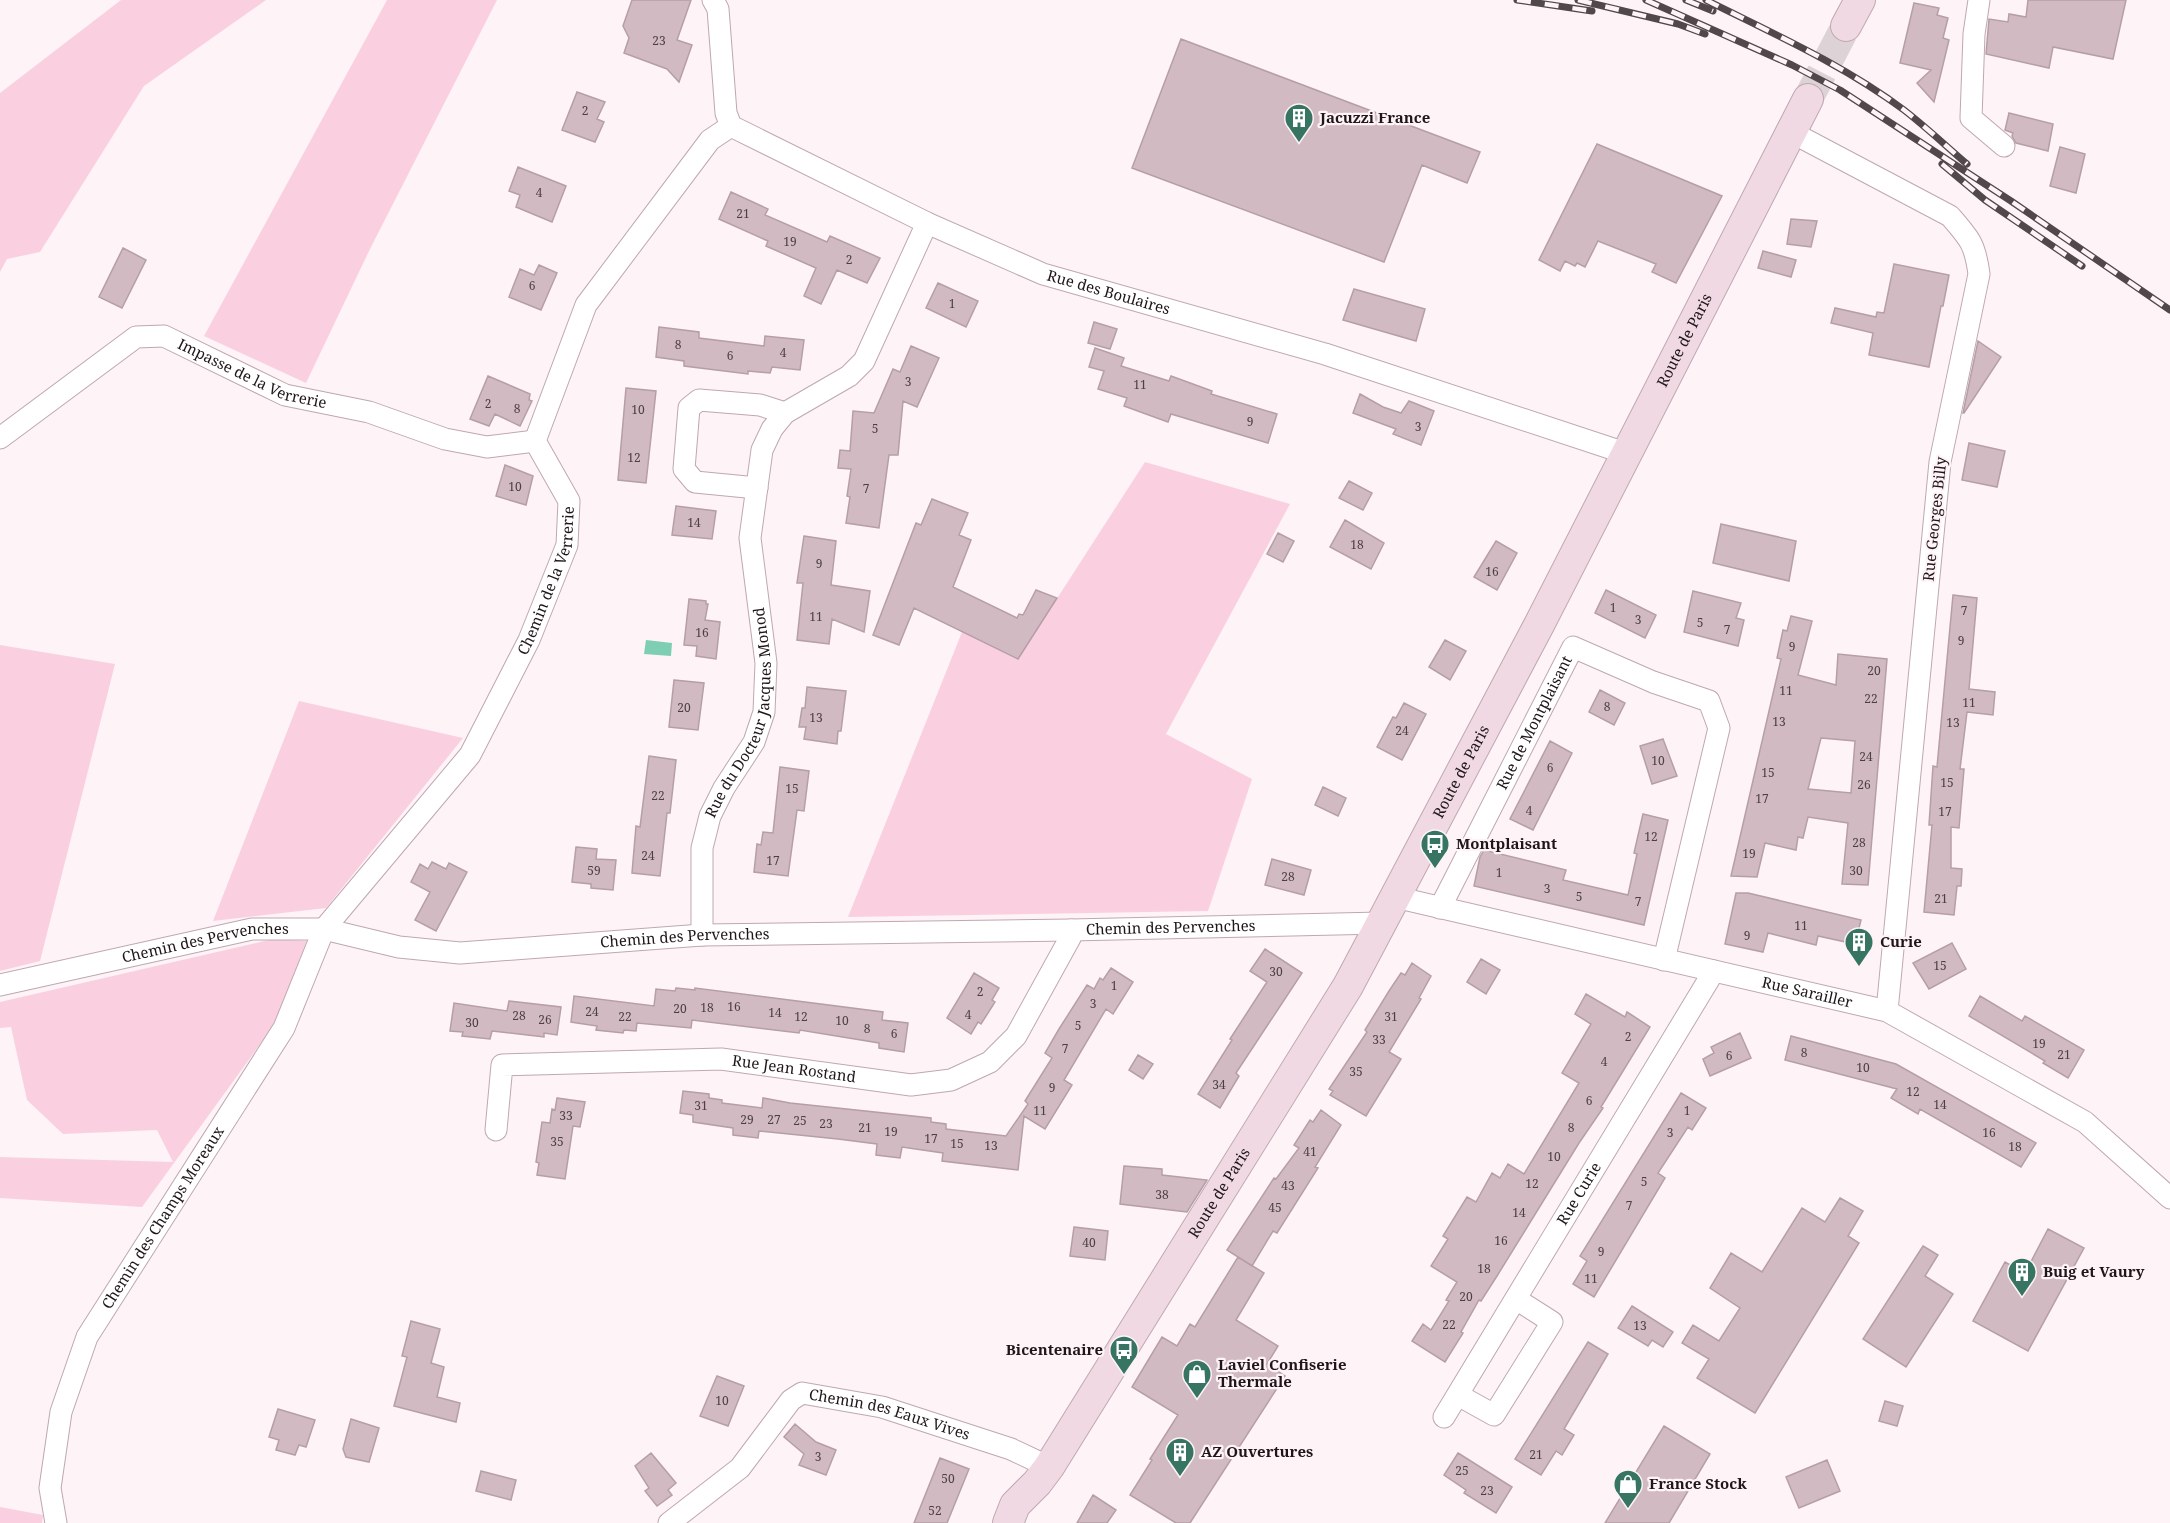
<svg xmlns="http://www.w3.org/2000/svg" width="2170" height="1523" viewBox="0 0 2170 1523" font-family="'Noto Serif',serif">
<style>
.green{fill:#fad0e1}
.water{fill:#7dceb3}
.building{fill:#d2bac3;stroke:#b59ea7;stroke-width:1.5;fill-rule:evenodd}
.lines{fill:none;stroke-linecap:round;stroke-linejoin:round}
.secondary-tunnel{stroke:#ddd2d6;stroke-width:30;stroke-dasharray:30 15;stroke-linecap:butt}
.street-casing{stroke:#bfa8b1;stroke-width:23}
.secondary-casing{stroke:#bfa8b1;stroke-width:32}
.street{stroke:#fff;stroke-width:21}
.secondary{stroke:#f0d9e3;stroke-width:30}
.rail-casing{stroke:#51484c;stroke-width:7}
.rail{stroke:#fef3f7;stroke-width:4.5;stroke-dasharray:14;stroke-linecap:butt}
.labels{text-anchor:middle;stroke-width:4.5;stroke-linejoin:round;paint-order:stroke}
.number-label{font-size:12px;fill:#4c3f44}
.poi-label{font-size:15px;font-weight:bold;fill:#1f161a;stroke:#fef3f7;text-anchor:start}
.street-label{font-size:15px;fill:#1f161a;stroke:#fef3f7}
</style>
<rect width="100%" height="100%" fill="#fef3f7"/>
<path class="green" d="M121 0H266L144 86 40 252 7 259 0 272V93Z
M387 0H497L370 249 306 383 204 336Z
M1145 462 1290 504 1166 734 1252 779 1208 911 848 917 962 632 1018 659Z
M0 645 115 664 40 961 0 971Z
M299 701 463 738 326 908 213 921Z
M273 939 307 941 277 1021 142 1207 0 1198V1157L173 1162 157 1130 63 1134 27 1100 11 1027 0 1028V1002Z
M0 1507 43 1515 42 1523H0Z"/>
<path class="water" d="M646 640 672 643 671 656 644 654Z"/>
<path class="building" d="M632 0H691L677 40 692 45 679 82 667 69 624 53 629 38 623 26Z
M2028 0H2126L2113 59 2053 47 2049 68 1986 54 1989 19 2008 22 2009 14 2026 17Z
M1914 3 1939 8 1937 15 1948 18 1943 38 1949 40 1934 102 1917 83 1931 70 1900 63Z
M1181 39 1480 152 1467 183 1422 165 1384 262 1132 168Z
M577 92 605 102 597 119 604 122 595 142 562 130Z
M2009 113 2053 124 2048 151 2016 143 2012 136 2013 133 2005 130Z
M1597 144 1722 196 1676 283 1652 272 1656 264 1598 241 1585 267 1577 263 1575 266 1565 261 1560 271 1539 260Z
M2060 147 2085 154 2076 193 2050 186Z
M518 167 566 186 552 222 516 207 520 195 509 191Z
M731 192 768 209 765 215 827 242 830 236 880 258 867 283 837 270 821 304 804 296 816 268 766 246 768 241 719 219Z
M1791 219 1817 221 1811 247 1787 244Z
M123 248 146 260 122 308 99 297Z
M1763 251 1796 260 1791 277 1758 268Z
M1894 264 1949 275 1943 306H1941L1929 367 1869 355 1873 333 1831 323 1835 308 1876 317 1877 312 1884 313Z
M539 265 557 273 541 310 509 297 520 269 534 275Z
M938 283 978 301 966 327 926 308Z
M1354 289 1425 309 1416 341 1343 320Z
M1094 322 1117 329 1110 349 1088 343Z
M659 327 699 332V338L764 346 765 336 804 340 800 370 772 367 770 373 748 371V374L684 366V361L656 357Z
M1978 341 2001 357 1964 413H1963Z
M911 346 939 358 917 407 903 401 898 455H889L879 528 846 523 850 497 847 496 851 469 838 468 840 450 850 451 853 411 874 413 893 369 900 372Z
M1095 348 1124 358 1121 366 1169 381 1171 376 1212 391 1211 394 1277 414 1268 443 1171 414 1168 422 1124 406 1127 398 1098 389 1104 371 1089 367Z
M488 376 530 394 529 400 532 401 520 426 495 414 489 426 470 419Z
M626 388 656 391 646 483 618 480Z
M1360 394 1383 407 1401 413 1409 401 1434 411 1421 445 1393 434 1396 429 1353 413Z
M1969 443 2005 451 1997 487 1962 480Z
M505 465 533 476 526 505 496 496Z
M1349 481 1372 493 1363 510 1339 498Z
M932 499 968 513 959 535 971 540 953 587 1017 618 1019 614 1023 615 1036 590 1057 598 1018 659 914 608 899 645 873 635 916 523 921 525Z
M676 506 716 511 712 539 672 535Z
M1345 520 1384 543 1371 569 1330 547Z
M1721 524 1796 541 1789 581 1713 563Z
M1278 533 1294 541 1283 562 1267 554Z
M804 536 836 541 831 585 870 591 864 632 832 619 829 644 797 640 803 583H797Z
M1496 541 1517 553 1497 590 1474 577Z
M1606 590 1656 615 1645 638 1595 613Z
M1693 591 1741 603 1736 618 1744 620 1738 646 1684 632Z
M1953 595 1977 598 1969 689 1995 692 1993 715 1967 712 1960 769H1964L1959 828 1951 827V868L1962 869 1961 886H1957L1954 915 1924 912 1932 825H1929L1933 766 1937 767Z
M689 599 706 601V604H708L705 620 720 622 716 659 696 656 697 646 684 645Z
M1791 616 1812 621 1798 675 1836 685 1838 654 1887 659 1868 885 1842 884 1848 823 1808 817 1803 838 1798 837 1796 850 1765 843 1757 877 1731 876 1781 659 1777 658 1783 630 1787 631ZM1821 738 1855 741 1851 793 1808 789Z
M1445 640 1466 651 1450 680 1429 667Z
M674 680 704 683 698 730 669 727Z
M807 687 846 691 841 731H838L837 744 804 739 806 727H799L802 708H805Z
M1600 690 1625 703 1614 725 1589 712Z
M1404 703 1426 714 1402 760 1377 747 1393 717 1396 718Z
M1663 739 1677 776 1652 784 1640 746Z
M1550 741 1572 753 1533 830 1510 819Z
M649 756 676 760 670 813H667L660 876 632 873 636 826 640 827Z
M780 767 809 771 804 811 797 810 788 876 754 872 757 844 761 845 763 832 773 833Z
M1323 787 1346 798 1338 816 1315 805Z
M1643 814 1668 820 1644 925 1474 886 1480 857 1484 850 1566 870 1563 880 1628 895 1637 854 1634 853Z
M576 847 597 849 596 859 616 860 613 890 591 888V884L572 882Z
M1272 859 1311 870 1304 895 1265 885Z
M432 862 446 869 449 863 467 872 436 931 415 920 430 892 411 882 420 864 428 869Z
M1736 893H1748L1861 920 1855 944 1818 936 1816 945 1768 933 1763 952 1725 944Z
M1952 943 1966 969 1929 989 1913 963Z
M1265 949 1302 973 1236 1073 1239 1076 1220 1108 1198 1094 1232 1040 1230 1039 1267 982 1250 971Z
M1481 959 1500 970 1486 994 1467 982Z
M1412 963 1431 976 1419 998 1421 999 1389 1052 1401 1059 1366 1116 1330 1095 1333 1091 1329 1089 1367 1032 1365 1030 1389 991 1401 973 1405 975Z
M1111 968 1133 982 1113 1014 1106 1009 1064 1080 1072 1085 1045 1129 1024 1116 1018 1170 942 1161 943 1153 902 1147 900 1158 876 1155 877 1144 838 1139 759 1131 758 1138 733 1135V1128L693 1122V1115L680 1113 683 1091 709 1094V1098L722 1100V1103L762 1108 763 1098 790 1103 931 1118V1122L946 1124V1129L1006 1136 1028 1104 1025 1101 1052 1058 1045 1053 1059 1029 1087 985 1094 989 1100 978 1103 980Z
M974 973 999 988 992 1000 995 1002 981 1024 978 1022 971 1034 947 1018Z
M676 988 695 990V988L883 1012 882 1020 908 1023 904 1052 879 1048V1043L800 1030 799 1033 692 1020 691 1028 637 1023 636 1031 624 1030 623 1033 596 1030 597 1026 571 1022 574 996 654 1006 656 989 675 991Z
M1586 994 1625 1017 1627 1012 1650 1027 1601 1107 1603 1108 1579 1143 1497 1276 1481 1301 1479 1300 1461 1332 1463 1333 1445 1362 1412 1341 1423 1324 1431 1330 1449 1301 1446 1300 1457 1282 1431 1266 1448 1239 1443 1236 1467 1197 1476 1202 1492 1173 1500 1178 1508 1164 1524 1174 1579 1083 1562 1073 1591 1024 1575 1014Z
M1980 996 2022 1021 2025 1016 2084 1050 2068 1078 2043 1063 2045 1061 1969 1016Z
M509 1001 561 1007 557 1035 544 1033V1037L492 1031 490 1039 462 1036 463 1032 450 1031 454 1003 507 1011Z
M1740 1033 1751 1058 1710 1076 1703 1059 1714 1053 1711 1047Z
M1791 1036 1896 1064 2036 1143 2021 1167 1920 1109 1918 1114 1891 1098 1897 1089 1785 1060Z
M1138 1055 1153 1064 1143 1079 1129 1070Z
M1681 1093 1706 1108 1692 1130 1688 1127 1658 1173 1665 1178 1594 1297 1573 1284 1587 1261 1580 1256Z
M557 1098 585 1102 580 1127 573 1126 565 1179 537 1175 539 1163 536 1162 542 1122 550 1123 552 1109 555 1110Z
M1321 1110 1341 1125 1315 1167 1318 1168 1277 1233 1273 1231 1252 1266 1227 1250 1274 1178 1276 1179 1299 1148 1294 1145 1310 1120 1313 1122Z
M1124 1166 1162 1169V1175L1207 1180 1187 1212 1120 1204Z
M1840 1198 1863 1211 1848 1236 1859 1243 1755 1413 1697 1378 1709 1359 1682 1343 1693 1325 1719 1341 1740 1308 1710 1288 1731 1253 1762 1272 1802 1208 1825 1222Z
M1074 1227 1108 1231 1105 1260 1070 1256Z
M2048 1229 2084 1248 2028 1351 1973 1321 2005 1262 2025 1273Z
M1923 1246 1938 1255 1925 1276 1953 1294 1906 1367 1863 1339Z
M1238 1257 1264 1273 1236 1320 1278 1346 1267 1364 1285 1376 1190 1523H1176L1130 1495 1152 1460 1150 1459 1178 1415 1132 1387 1162 1337 1177 1346 1190 1324 1195 1327Z
M1632 1306 1673 1332 1663 1347 1652 1340 1648 1346 1618 1328Z
M411 1321 440 1329 431 1363 444 1367 437 1397 460 1403 456 1422 394 1406 407 1357 402 1356Z
M1588 1342 1608 1354 1564 1429 1574 1435 1562 1455 1556 1451 1541 1475 1515 1459Z
M717 1376 744 1386 728 1426 700 1416Z
M1885 1401 1903 1406 1897 1426 1879 1421Z
M278 1409 315 1420 306 1447 299 1445 295 1455 276 1450 279 1440 269 1437Z
M351 1419 379 1428 369 1462 346 1457 343 1449Z
M795 1424 816 1442 836 1450 826 1475 799 1465 804 1454 784 1437Z
M1664 1426 1710 1454 1669 1523H1605Z
M651 1453 676 1483 668 1490 672 1495 657 1506 645 1491 649 1488 635 1466Z
M1458 1453 1512 1487 1496 1513 1464 1493 1466 1490 1444 1475Z
M940 1458 969 1469 947 1523H914Z
M1827 1460 1840 1491 1799 1508 1786 1477Z
M481 1471 516 1480 511 1500 476 1491Z
M1093 1495 1116 1510 1107 1523H1077Z"/>
<g class="lines">
<path class="secondary-tunnel" d="M1808 99 1846 26"/>
<g class="street-casing">
<g id="street">
<path id="s1" d="M713 0 718 9 726 113 731 126 927 223 1043 274 1325 354 1625 453"/>
<path d="M1979 0 1974 34 1971 118 2004 146"/>
<path d="M1791 132 1950 216C1970 239 1975 244 1979 274L1940 462 1887 1011"/>
<path id="s2" d="M0 438 136 337 164 336 285 395 369 412 445 439 487 447 535 441"/>
<path d="M757 488 695 482 684 469 689 408 699 400 760 405 785 413"/>
<path id="s3" d="M1395 897 1887 1011 2085 1122 2170 1198"/>
<path id="s4" d="M1440 908 1573 647 1653 682 1709 701 1719 728 1664 960"/>
<path id="s5" d="M702 935V848L710 816 724 788 754 742 764 712 766 663 750 538 762 450 772 429 785 413 849 376 864 361 927 223"/>
<path id="s6" d="M0 985 252 929H324L399 947 460 953 702 935 1071 930 1381 923"/>
<path id="s7" d="M496 1130 502 1065 721 1059 911 1085 951 1080 990 1062 1016 1036 1070 938 1071 930"/>
<path d="M1458 1395 1494 1415 1552 1322 1516 1299"/>
<path id="s8" d="M1444 1417 1714 971"/>
<path id="s9" d="M56 1523 50 1488 61 1412 87 1337 284 1028 324 929 470 755 529 640 567 545 569 501 535 441 586 305 710 140 731 126"/>
<path id="s10" d="M669 1523 740 1468 791 1400 802 1393 882 1407 1011 1449 1049 1467"/>
</g>
</g>
<g class="secondary-casing">
<g id="secondary">
<path d="M1846 26 1860 0"/>
<path id="s11" d="M1008 1523 1015 1505 1037 1483 1049 1467 1348 986 1540 623 1808 99"/>
</g>
</g>
<use href="#street" class="street"/>
<use href="#secondary" class="secondary"/>
<g class="rail-casing">
<path id="rail" d="M1517 0 1592 11
M1578 0 1678 24 1705 34
M1646 0 1792 65 1840 90 2011 201 2170 310
M1686 0 1713 11
M1706 0C1772 33 1844 65 1904 110 1926 127 1946 146 1967 164
M1942 164 1985 200 2082 266"/>
</g>
<use href="#rail" class="rail"/>
</g>
<defs>
<g id="building-pin" transform="scale(1.5)"><path d="M0 17L-7.5 6A9.5 9.5 0 1 1 7.5 6Z" fill="#377562" stroke="#fef3f7"/><path d="M-4-6H4V6H1V3H-1V6H-4ZM-2.5-4.3h1.7v1.8h-1.7ZM.8-4.3h1.7v1.8H.8ZM-2.5-1h1.7V.8h-1.7ZM.8-1h1.7V.8H.8Z" fill="#fff"/></g>
<g id="bus-pin" transform="scale(1.5)"><path d="M0 17L-7.5 6A9.5 9.5 0 1 1 7.5 6Z" fill="#377562" stroke="#fef3f7"/><path d="M-5-6H5V4H4V6H2V4H-2V6H-4V4H-5ZM-3.5-4V0h7V-4ZM-3.5 1.2v1.5H-2V1.2ZM2 1.2v1.5H3.5V1.2Z" fill="#fff"/></g>
<g id="shop-pin" transform="scale(1.5)"><path d="M0 17L-7.5 6A9.5 9.5 0 1 1 7.5 6Z" fill="#377562" stroke="#fef3f7"/><path d="M-5-2.5h2.3a2.7 3.5 0 0 1 5.4 0H5L5.5 6h-11ZM-1.5-2.5h3a1.5 2.3 0 0 0-3 0Z" fill="#fff"/></g>
</defs>
<g fill-rule="evenodd">
<use href="#building-pin" x="1299" y="118"/>
<use href="#bus-pin" x="1435" y="844"/>
<use href="#building-pin" x="1859" y="942"/>
<use href="#building-pin" x="2022" y="1272"/>
<use href="#bus-pin" x="1124" y="1350"/>
<use href="#shop-pin" x="1197" y="1374"/>
<use href="#building-pin" x="1180" y="1452"/>
<use href="#shop-pin" x="1628" y="1484"/>
</g>
<g class="labels">
<g class="number-label">
<text x="659" y="45">23</text>
<text x="585" y="115">2</text>
<text x="539" y="197">4</text>
<text x="743" y="218">21</text>
<text x="790" y="246">19</text>
<text x="849" y="264">2</text>
<text x="532" y="290">6</text>
<text x="952" y="308">1</text>
<text x="678" y="349">8</text>
<text x="783" y="357">4</text>
<text x="730" y="360">6</text>
<text x="908" y="386">3</text>
<text x="1140" y="389">11</text>
<text x="488" y="408">2</text>
<text x="517" y="413">8</text>
<text x="638" y="414">10</text>
<text x="1250" y="426">9</text>
<text x="1418" y="431">3</text>
<text x="875" y="433">5</text>
<text x="634" y="462">12</text>
<text x="515" y="491">10</text>
<text x="866" y="493">7</text>
<text x="694" y="527">14</text>
<text x="1357" y="549">18</text>
<text x="819" y="568">9</text>
<text x="1492" y="576">16</text>
<text x="1613" y="612">1</text>
<text x="1964" y="615">7</text>
<text x="816" y="621">11</text>
<text x="1638" y="624">3</text>
<text x="1700" y="627">5</text>
<text x="1727" y="634">7</text>
<text x="702" y="637">16</text>
<text x="1961" y="645">9</text>
<text x="1792" y="651">9</text>
<text x="1874" y="675">20</text>
<text x="1786" y="695">11</text>
<text x="1871" y="703">22</text>
<text x="1969" y="707">11</text>
<text x="1607" y="711">8</text>
<text x="684" y="712">20</text>
<text x="816" y="722">13</text>
<text x="1779" y="726">13</text>
<text x="1953" y="727">13</text>
<text x="1402" y="735">24</text>
<text x="1866" y="761">24</text>
<text x="1658" y="765">10</text>
<text x="1550" y="772">6</text>
<text x="1768" y="777">15</text>
<text x="1947" y="787">15</text>
<text x="1864" y="789">26</text>
<text x="792" y="793">15</text>
<text x="658" y="800">22</text>
<text x="1762" y="803">17</text>
<text x="1529" y="815">4</text>
<text x="1945" y="816">17</text>
<text x="1651" y="841">12</text>
<text x="1859" y="847">28</text>
<text x="1749" y="858">19</text>
<text x="648" y="860">24</text>
<text x="773" y="865">17</text>
<text x="594" y="875">59</text>
<text x="1856" y="875">30</text>
<text x="1499" y="877">1</text>
<text x="1288" y="881">28</text>
<text x="1547" y="893">3</text>
<text x="1579" y="901">5</text>
<text x="1941" y="903">21</text>
<text x="1638" y="906">7</text>
<text x="1801" y="930">11</text>
<text x="1747" y="940">9</text>
<text x="1940" y="970">15</text>
<text x="1276" y="976">30</text>
<text x="1114" y="990">1</text>
<text x="980" y="996">2</text>
<text x="1093" y="1008">3</text>
<text x="734" y="1011">16</text>
<text x="707" y="1012">18</text>
<text x="680" y="1013">20</text>
<text x="592" y="1016">24</text>
<text x="775" y="1017">14</text>
<text x="968" y="1019">4</text>
<text x="519" y="1020">28</text>
<text x="625" y="1021">22</text>
<text x="801" y="1021">12</text>
<text x="1391" y="1021">31</text>
<text x="545" y="1024">26</text>
<text x="842" y="1025">10</text>
<text x="472" y="1027">30</text>
<text x="1078" y="1030">5</text>
<text x="867" y="1033">8</text>
<text x="894" y="1038">6</text>
<text x="1628" y="1041">2</text>
<text x="1379" y="1044">33</text>
<text x="2039" y="1048">19</text>
<text x="1065" y="1053">7</text>
<text x="1804" y="1057">8</text>
<text x="2064" y="1059">21</text>
<text x="1729" y="1060">6</text>
<text x="1604" y="1066">4</text>
<text x="1863" y="1072">10</text>
<text x="1356" y="1076">35</text>
<text x="1219" y="1089">34</text>
<text x="1052" y="1092">9</text>
<text x="1913" y="1096">12</text>
<text x="1589" y="1105">6</text>
<text x="1940" y="1109">14</text>
<text x="701" y="1110">31</text>
<text x="1040" y="1115">11</text>
<text x="1687" y="1115">1</text>
<text x="566" y="1120">33</text>
<text x="747" y="1124">29</text>
<text x="774" y="1124">27</text>
<text x="800" y="1125">25</text>
<text x="826" y="1128">23</text>
<text x="865" y="1132">21</text>
<text x="1571" y="1132">8</text>
<text x="891" y="1136">19</text>
<text x="1670" y="1137">3</text>
<text x="1989" y="1137">16</text>
<text x="931" y="1143">17</text>
<text x="557" y="1146">35</text>
<text x="957" y="1148">15</text>
<text x="991" y="1150">13</text>
<text x="2015" y="1151">18</text>
<text x="1310" y="1156">41</text>
<text x="1554" y="1161">10</text>
<text x="1644" y="1186">5</text>
<text x="1532" y="1188">12</text>
<text x="1288" y="1190">43</text>
<text x="1162" y="1199">38</text>
<text x="1629" y="1210">7</text>
<text x="1275" y="1212">45</text>
<text x="1519" y="1217">14</text>
<text x="1501" y="1245">16</text>
<text x="1089" y="1247">40</text>
<text x="1601" y="1256">9</text>
<text x="1484" y="1273">18</text>
<text x="1591" y="1283">11</text>
<text x="1466" y="1301">20</text>
<text x="1449" y="1329">22</text>
<text x="1640" y="1330">13</text>
<text x="722" y="1405">10</text>
<text x="1536" y="1459">21</text>
<text x="818" y="1461">3</text>
<text x="1462" y="1475">25</text>
<text x="948" y="1483">50</text>
<text x="1487" y="1495">23</text>
<text x="935" y="1515">52</text>
</g>
<g class="poi-label">
<text x="1320" y="123">Jacuzzi France</text>
<text x="1456" y="849">Montplaisant</text>
<text x="1880" y="947">Curie</text>
<text x="2043" y="1277">Buig et Vaury</text>
<text x="1103" y="1355" text-anchor="end">Bicentenaire</text>
<text x="1218" y="1370">Laviel Confiserie<tspan x="1218" dy="17">Thermale</tspan></text>
<text x="1201" y="1457">AZ Ouvertures</text>
<text x="1649" y="1489">France Stock</text>
</g>
<g class="street-label">
<text dy="5" stroke="none"><textPath href="#s1" startOffset="542">Rue des Boulaires</textPath></text>
<text dy="5" stroke="none"><textPath href="#s11" startOffset="1365">Route de Paris</textPath></text>
<text dy="5" stroke="none"><textPath href="#s2" startOffset="294">Impasse de la Verrerie</textPath></text>
<text transform="translate(1935 519) rotate(-84)" y="5">Rue Georges Billy</text>
<text dy="5" stroke="none"><textPath href="#s9" startOffset="1084">Chemin de la Verrerie</textPath></text>
<text dy="5" stroke="none"><textPath href="#s5" startOffset="231">Rue du Docteur Jacques Monod</textPath></text>
<text dy="5" stroke="none"><textPath href="#s4" startOffset="208">Rue de Montplaisant</textPath></text>
<text dy="5" stroke="none"><textPath href="#s11" startOffset="879">Route de Paris</textPath></text>
<text dy="5" stroke="none"><textPath href="#s6" startOffset="1180">Chemin des Pervenches</textPath></text>
<text dy="5" stroke="none"><textPath href="#s6" startOffset="694">Chemin des Pervenches</textPath></text>
<text dy="5" stroke="none"><textPath href="#s6" startOffset="210">Chemin des Pervenches</textPath></text>
<text dy="5" stroke="none"><textPath href="#s3" startOffset="423">Rue Sarailler</textPath></text>
<text dy="5" stroke="none"><textPath href="#s7" startOffset="358">Rue Jean Rostand</textPath></text>
<text dy="5" stroke="none"><textPath href="#s11" startOffset="393">Route de Paris</textPath></text>
<text dy="5" stroke="none"><textPath href="#s8" startOffset="261">Rue Curie</textPath></text>
<text dy="5" stroke="none"><textPath href="#s9" startOffset="333">Chemin des Champs Moreaux</textPath></text>
<text dy="5" stroke="none"><textPath href="#s10" startOffset="278">Chemin des Eaux Vives</textPath></text>
</g>
</g>
</svg>
